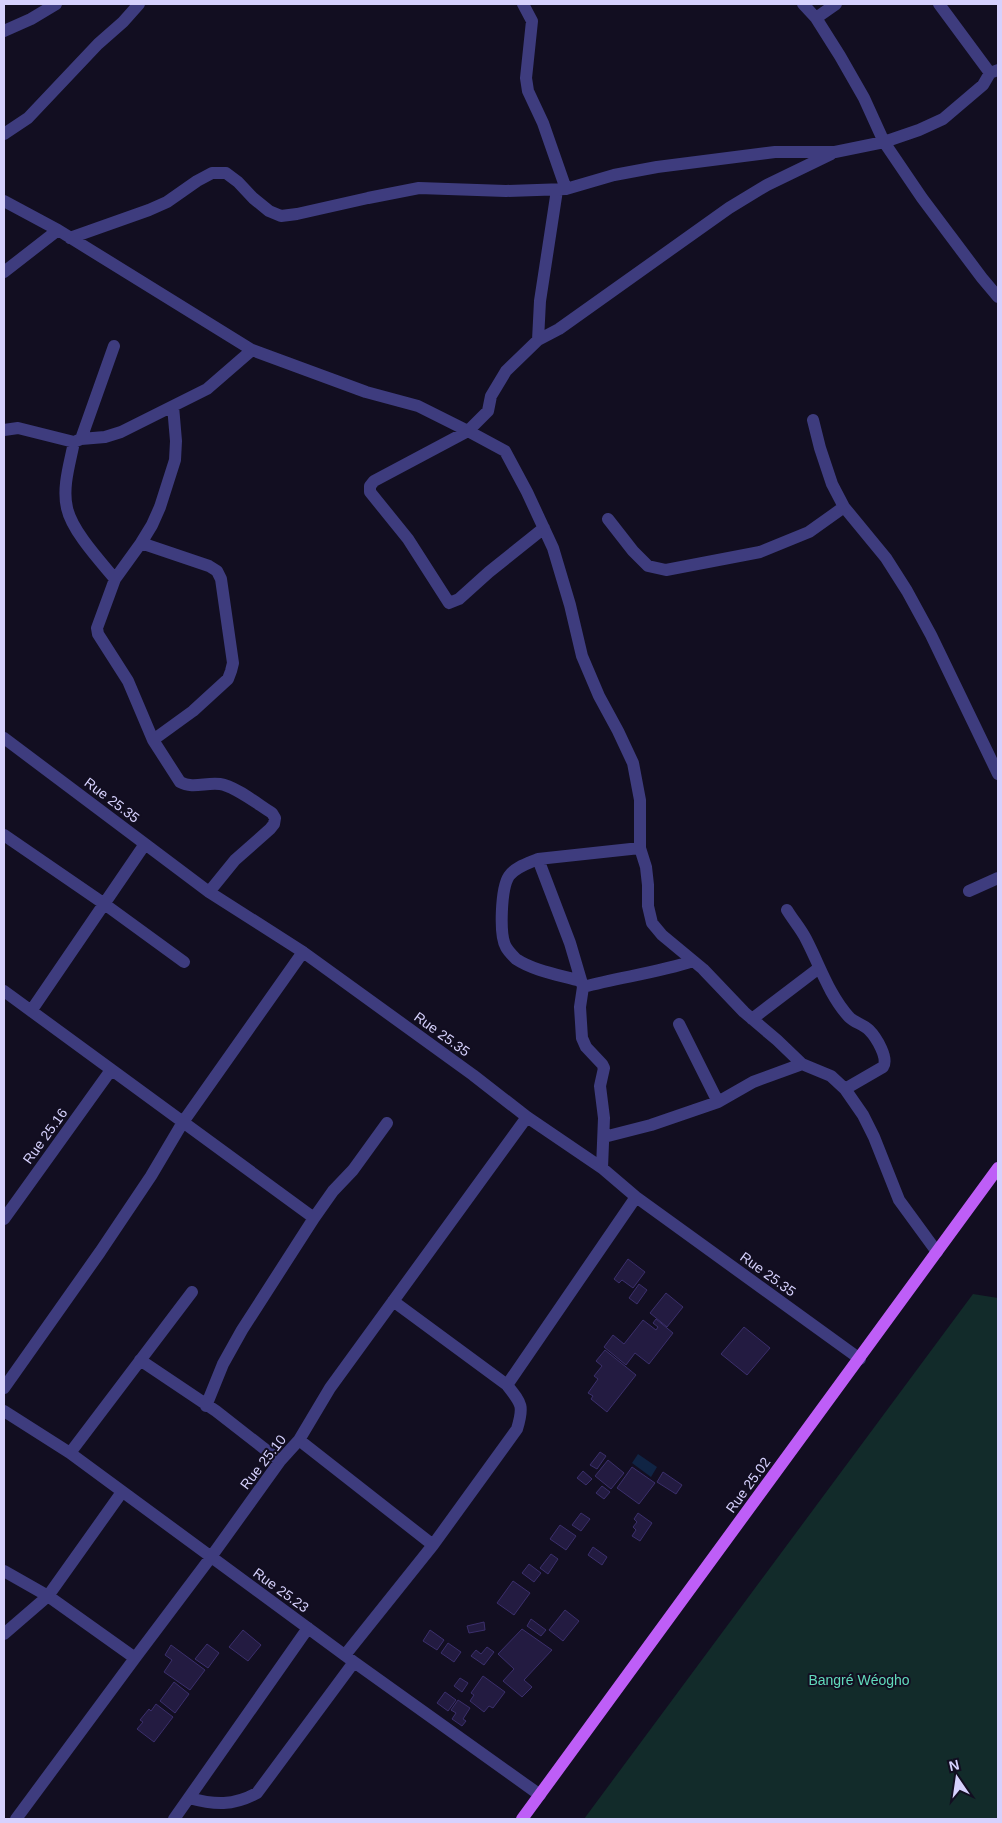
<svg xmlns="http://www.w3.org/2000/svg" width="1002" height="1823" viewBox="0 0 1002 1823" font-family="Helvetica,sans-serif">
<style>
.green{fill:#122b2a}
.water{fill:#102444}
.building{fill:#231b41;stroke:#3b2f6c}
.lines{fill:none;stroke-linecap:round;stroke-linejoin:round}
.minor{stroke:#3e3c7e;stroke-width:12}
.major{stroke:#be5ef7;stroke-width:12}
.labels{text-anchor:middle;stroke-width:4;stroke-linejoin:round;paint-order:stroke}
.street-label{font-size:14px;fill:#d6d1fd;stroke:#120e21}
.park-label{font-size:14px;fill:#61d9bb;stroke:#120e21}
</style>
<rect width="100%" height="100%" fill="#120e21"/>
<path class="green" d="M973 1294 998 1298V1819H584Z"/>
<path class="water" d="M638 1454 657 1467 651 1477 632 1463Z"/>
<path class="building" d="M628 1259 645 1272 633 1288 622 1280 619 1283 614 1279Z
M639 1284 647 1290 637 1304 629 1298Z
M666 1293 683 1307 667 1327 650 1313Z
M656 1319 673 1333 649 1364 635 1353 626 1365 604 1347 613 1335 624 1344 643 1320 656 1330 658 1327 653 1323Z
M744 1327 770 1348 747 1375 721 1354Z
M605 1350 636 1375 607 1412 591 1399 593 1396 588 1393 598 1379 594 1376 602 1366 596 1361Z
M600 1452 606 1456 597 1469 590 1465Z
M608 1460 624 1473 611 1489 595 1476Z
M632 1467 655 1483 639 1504 617 1488Z
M583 1471 592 1479 586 1485 577 1478Z
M663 1472 682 1485 676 1494 657 1482Z
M602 1486 610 1492 604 1499 596 1493Z
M581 1513 590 1519 581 1531 572 1525Z
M638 1513 652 1523 640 1541 632 1536 636 1530 633 1527 637 1522 634 1519Z
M560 1525 576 1536 566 1550 550 1539Z
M593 1547 607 1557 602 1565 588 1555Z
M551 1554 558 1559 548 1574 540 1568Z
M529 1564 541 1573 534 1582 522 1573Z
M513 1581 530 1593 514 1615 497 1603Z
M565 1610 579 1621 563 1641 549 1630Z
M531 1619 546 1630 541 1636 527 1626Z
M484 1622 485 1630 469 1633 467 1626Z
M522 1629 552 1650 524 1680 532 1687 522 1697 503 1681 514 1669 498 1654Z
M243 1630 261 1645 248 1661 229 1647Z
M430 1630 444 1640 437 1650 423 1641Z
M448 1643 461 1652 454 1662 441 1653Z
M207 1644 219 1653 208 1668 195 1659Z
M171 1645 205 1670 190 1690 164 1672 172 1660 165 1655Z
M487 1647 494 1652 484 1665 471 1656 476 1650 481 1654Z
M483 1676 505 1692 493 1708 489 1706 484 1712 470 1701 474 1695 471 1693Z
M460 1678 468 1683 462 1692 454 1686Z
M174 1682 189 1694 175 1713 160 1701Z
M445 1692 456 1700 448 1711 437 1703Z
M458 1700 470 1708 463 1719 466 1721 462 1726 452 1719 456 1713 451 1710Z
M156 1704 173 1717 154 1742 137 1729 143 1722 140 1720 149 1709 151 1711Z"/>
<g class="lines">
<path class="minor" d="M523 4 532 21 526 78 528 91 543 123 566 189
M803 4 816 18 840 56 864 98 884 142 922 198 982 278 998 297
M939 4 990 73 998 70
M816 18 836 4
M4 31 31 19 56 4
M4 134 28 118 98 44 123 22 139 4
M4 201 58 230 252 350 366 392 418 406 468 431 488 411 491 396 506 371 538 340 540 301 557 190
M70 238 149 210 167 202 197 181 212 173H226L238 182 253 198 269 211 281 216 297 214 368 198 419 188 506 191 566 189 614 175 657 167 775 152H835L884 142 919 130 943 119 983 85 990 73
M4 272 58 230
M538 340 559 329 729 208 767 185 831 154
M173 406 176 441 175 460 160 507 152 525 141 543 115 579 97 628 98 634 128 681 153 740 180 782C193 789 206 782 220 784 235 786 259 805 272 813L275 818 274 824 270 829 235 860 209 892
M813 420 820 448 832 484 844 507 886 558 907 591 931 635 998 774
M4 430 18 428 74 442 81 439 105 437 121 432 207 389 252 350
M81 439 114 346
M74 442C70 463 62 487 67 508 72 531 100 561 115 579
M608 519 633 551 648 566 666 570 760 552 809 532 844 507
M544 528 489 572 459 599 449 603 408 539 370 492V486L374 481 468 431 505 451 527 492 553 548 570 605 582 656 599 696 618 731 633 763 640 800V848L646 867 648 885V906L652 923 662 935 703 969 744 1012 777 1040 802 1064 831 1076 845 1089 863 1115 874 1137 899 1200 937 1252
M141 543 209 566 217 571 221 579 233 663 231 671 228 679 193 711 153 740
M4 738 209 892 303 952 473 1075 527 1117 602 1168 636 1197 860 1359
M4 835 103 903 184 962
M538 859C529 863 515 867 509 876 501 888 499 935 506 947 508 951 513 956 516 959 534 971 560 975 581 981
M969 891 998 878
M787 910C793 920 801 929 806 939 820 966 829 995 849 1017 855 1023 863 1024 869 1030 876 1037 889 1058 883 1067L845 1089
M583 987 570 943 538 859 640 848
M4 991 314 1218
M31 1011 145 844
M752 1019 819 968
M679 1024 718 1102
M604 1137 651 1125 718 1102 753 1082 802 1064
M602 1168 604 1118 600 1086 604 1068 602 1064 586 1047 582 1038 580 1007 583 987C619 977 657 973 693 961
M4 1219 111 1070
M140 1360 216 1411 280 1461
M507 1385 636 1197
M4 1388 100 1252 151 1176 183 1122 303 952
M206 1406 223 1364 242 1330 314 1218 333 1191 353 1170 387 1123
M4 1411 70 1453 354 1662 540 1795
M299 1440 433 1545
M70 1453 192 1292
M4 1571 48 1596 135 1658
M4 1634 48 1596 122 1492
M345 1655 433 1545 517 1429C524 1406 522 1404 507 1385L393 1301
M189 1798C215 1805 233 1806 257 1793L354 1662
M16 1819 135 1658 211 1557 280 1461 299 1440 330 1388 527 1117
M174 1819 308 1628"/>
<path class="major" d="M522 1819 998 1168"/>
</g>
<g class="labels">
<g class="street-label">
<text transform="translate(112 800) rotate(37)" y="5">Rue 25.35</text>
<text transform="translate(442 1034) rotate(36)" y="5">Rue 25.35</text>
<text transform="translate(45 1136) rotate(-54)" y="5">Rue 25.16</text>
<text transform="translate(768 1274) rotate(36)" y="5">Rue 25.35</text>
<text transform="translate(263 1462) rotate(-52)" y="5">Rue 25.10</text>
<text transform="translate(748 1485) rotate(-54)" y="5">Rue 25.02</text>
<text transform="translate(281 1590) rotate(36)" y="5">Rue 25.23</text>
</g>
<g class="park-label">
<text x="859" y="1685">Bangré Wéogho</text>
</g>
</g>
<rect width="1002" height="1823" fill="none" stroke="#d6d1fd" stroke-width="10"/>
<g transform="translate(957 1778) rotate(347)" stroke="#120e21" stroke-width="4" paint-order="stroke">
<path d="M0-4L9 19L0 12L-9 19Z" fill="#d6d1fd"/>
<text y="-8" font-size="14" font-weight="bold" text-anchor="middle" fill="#d6d1fd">N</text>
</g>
</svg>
